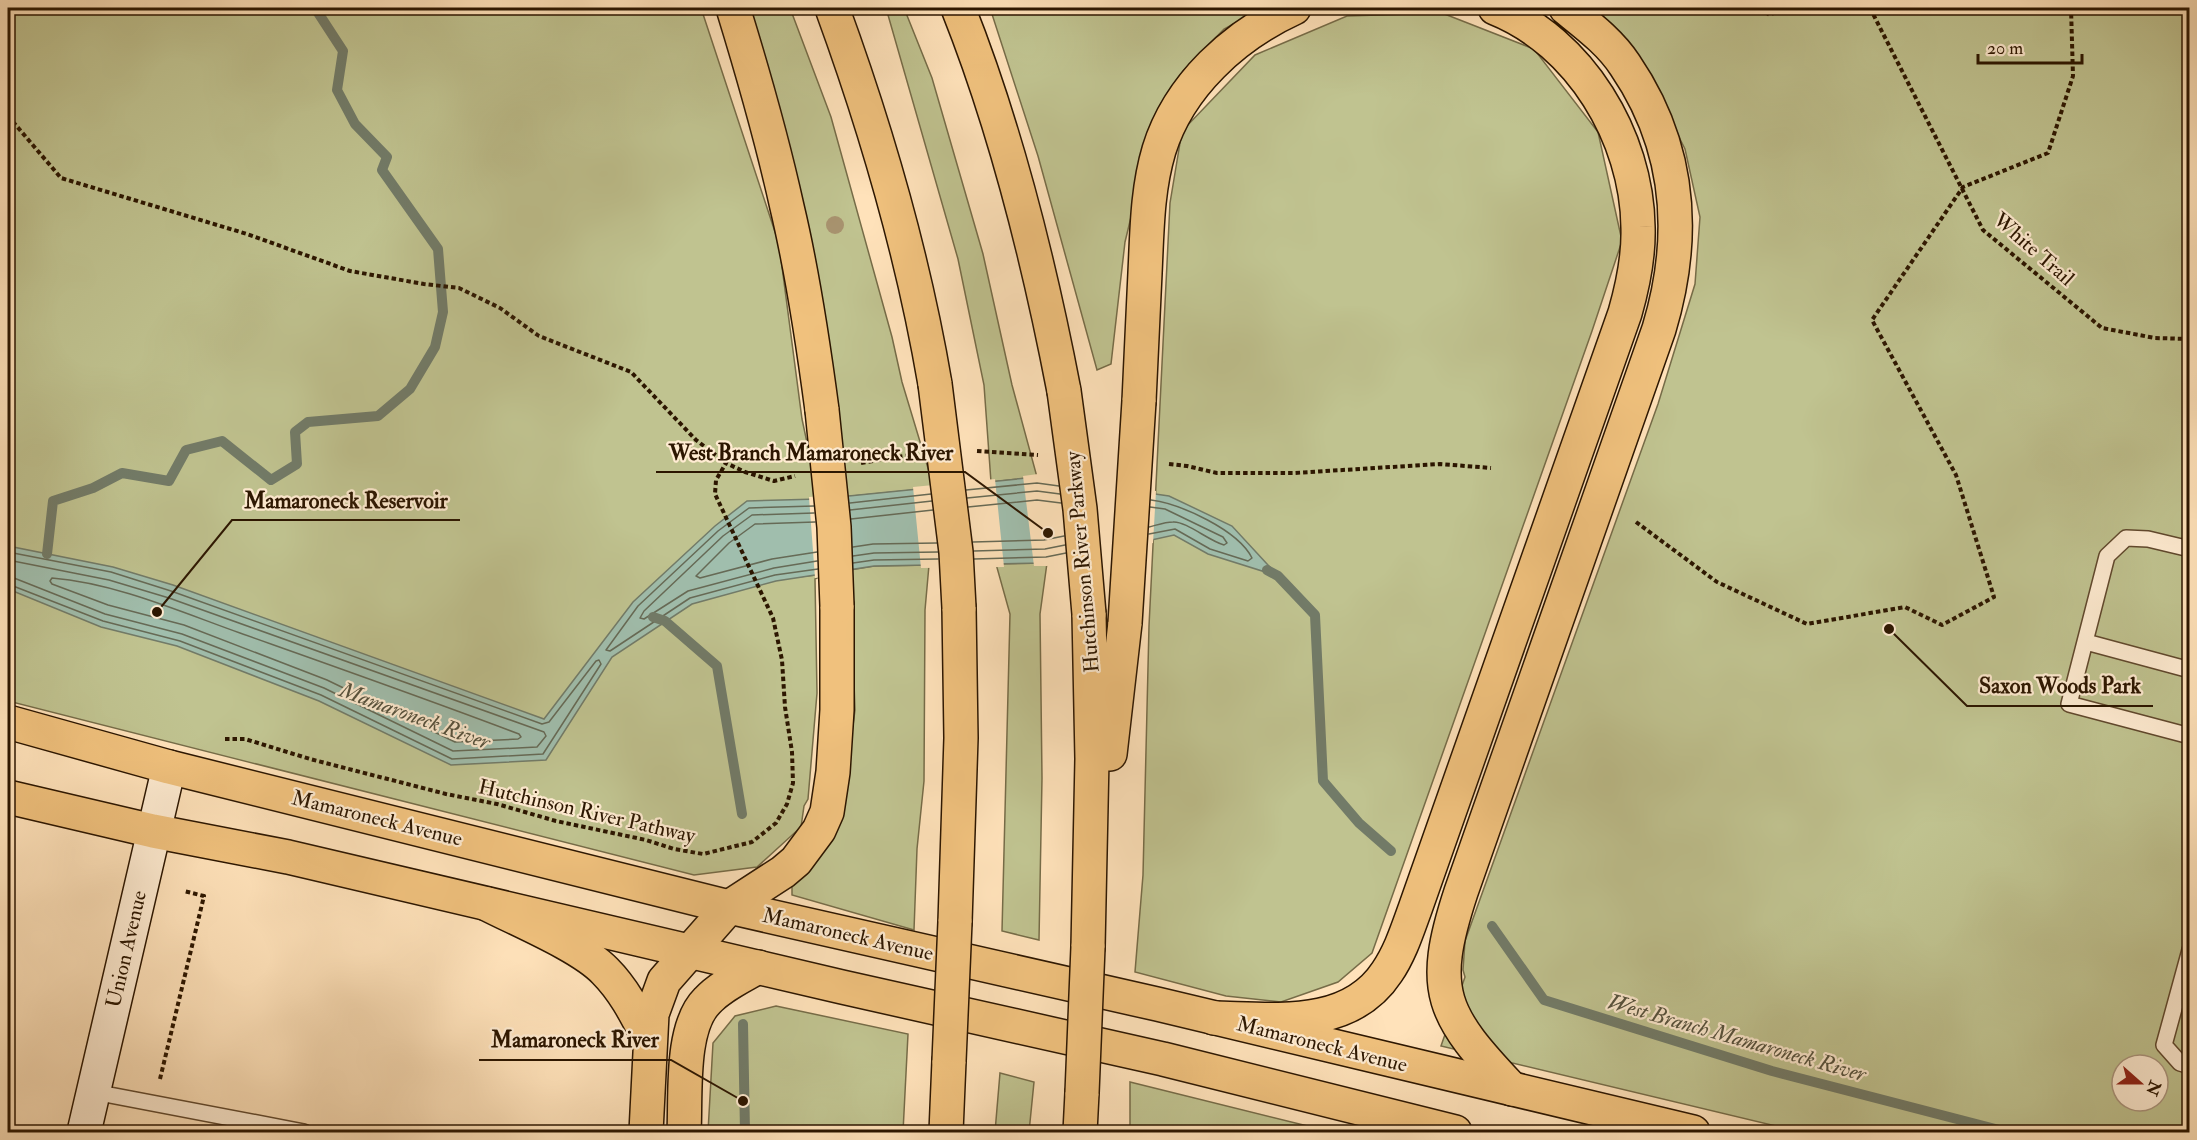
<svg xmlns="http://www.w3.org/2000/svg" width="2197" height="1140" viewBox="0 0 2197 1140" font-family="'IM FELL Double Pica',serif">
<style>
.green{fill:#c0c390;stroke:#766c48;stroke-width:1.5;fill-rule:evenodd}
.water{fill:#a0bead;stroke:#727b68;stroke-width:1.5}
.pier{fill:#ffe2ba}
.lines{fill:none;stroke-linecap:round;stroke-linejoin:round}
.shore{stroke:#666a56;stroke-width:1.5}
.stream{stroke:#727b68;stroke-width:10}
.lane-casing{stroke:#61492e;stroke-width:18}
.secondary-casing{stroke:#2c1600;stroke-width:36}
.primary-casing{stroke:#2c1600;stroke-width:36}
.highway-casing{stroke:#2c1600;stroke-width:36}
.path{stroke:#2c1600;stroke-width:4;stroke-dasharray:4.5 3;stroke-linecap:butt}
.lane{stroke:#ffecd2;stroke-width:15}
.secondary{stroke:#ffecd2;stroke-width:33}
.primary{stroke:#f0c17d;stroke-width:33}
.highway{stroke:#f0c17d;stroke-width:33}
.highway-bridge-casing{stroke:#2c1600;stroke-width:36;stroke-linecap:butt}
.highway-bridge{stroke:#f0c17d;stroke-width:33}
.tree{fill:#a8936f}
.labels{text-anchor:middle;stroke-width:4.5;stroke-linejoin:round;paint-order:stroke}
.street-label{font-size:21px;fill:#2c1600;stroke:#ffecd2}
.water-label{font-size:22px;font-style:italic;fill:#55513d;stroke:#ffecd2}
.leader{fill:none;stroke:#2c1600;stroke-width:2}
.callout-dot{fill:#2c1600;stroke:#ffecd2;stroke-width:2}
.callout-label{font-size:22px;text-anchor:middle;font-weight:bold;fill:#2c1600;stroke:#ffecd2;stroke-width:4.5;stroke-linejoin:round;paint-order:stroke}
</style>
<rect width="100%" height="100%" fill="#ffe2ba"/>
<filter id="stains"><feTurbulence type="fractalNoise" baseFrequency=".00333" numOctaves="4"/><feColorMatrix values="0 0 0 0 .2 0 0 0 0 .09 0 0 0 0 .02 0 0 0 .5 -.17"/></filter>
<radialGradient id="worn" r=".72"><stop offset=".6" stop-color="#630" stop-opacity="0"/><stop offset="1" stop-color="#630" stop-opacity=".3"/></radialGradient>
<path class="green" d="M8 8H701L779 244 802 419 819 499 789 501 798 577 825 574 815 579 817 693 808 799 804 806 801 827 757 867 694 875 8 701Z
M742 8H790L831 117 892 337 902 382 934 488 842 497 839 410 816 267Z
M886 8H904L932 78 983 254 1012 385 1037 477 991 482 984 385 958 259Z
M990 8H1263L1224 29 1183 71 1151 134 1125 242 1111 364 1097 370 1038 156Z
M1586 8H2189V1132H1801L1441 1046 1465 977 1463 970 1465 941 1658 404 1695 284 1700 217 1685 149 1649 78ZM2122 1065H2158V1101H2122Z
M1442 13 1534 49 1598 132 1622 241 1592 331 1372 953 1338 982 1281 1002 1226 996 1135 972 1143 875 1149 626 1170 203 1182 131 1255 55 1347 16Z
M1047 563 1040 614 1042 778 1039 940 1002 931 1010 614 996 564Z
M929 565 925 610 924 781 917 849 914 930 792 895V882L842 809 855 710 850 576 844 571 874 566Z
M776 1006 908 1034 903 1132H708L713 1043 735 1016Z
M1000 1073 1034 1082 1029 1132H995Z
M1130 1082 1332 1132H1130Z"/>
<path class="water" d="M1037 477 1169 496 1232 526 1278 576 1208 554 1174 535 1047 563 874 566 776 581 692 604 612 657 546 760 451 765 319 701 177 646 101 627 8 589V546L113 567 173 585 544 719 633 602 715 526 747 501 819 499Z"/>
<path class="pier" d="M1038 474 1156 491 1153 543 1047 566H1034L1023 476Z
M995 479 1004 567 921 568 913 487Z
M848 494 850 573 815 578 809 497Z"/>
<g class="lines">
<path class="shore" d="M966 490 1037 483 1059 486
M967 498 1037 491 1060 494
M850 503 931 494
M814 506 749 508 718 531 638 606 606 650 610 651 690 598 775 575 818 569
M968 507 1037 500 1061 503
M850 510 932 501
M814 513 752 515 723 536 644 611 640 618 644 619 688 591 774 568 817 561
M851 519 933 510
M815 522 755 524 729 543 696 576 700 578 772 559 817 552
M1149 527C1157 525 1165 522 1173 522 1186 521 1209 541 1224 545L1227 543 1223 537 1165 509 1150 507
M1149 534 1175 529 1210 549 1248 561 1252 558C1238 530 1181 504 1151 500
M973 542 1044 540 1064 536
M853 547 873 544 937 543
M974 551 1045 549 1065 545
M8 552 111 572 171 591 542 724 549 722 596 661 599 660 601 664 543 754 452 759 321 695 180 641 103 621 8 584
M853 556 874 553 938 552
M974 559 1046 557 1066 553
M8 560 109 580 169 598 544 732 546 736 537 747 453 751 324 688 182 634 105 614 14 578 8 577
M853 563 874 560 938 559
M52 578C115 583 181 612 240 633 333 666 427 699 519 734L521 737 518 739 455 742 327 680 184 625 108 605 52 584 50 581Z"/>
<path class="stream" d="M47 554 53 501 93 488 122 473 169 481 186 450 222 441 271 480 297 464 295 432 308 422 378 416 410 389 435 347 443 312 438 249 382 170 387 157 355 124 337 90 343 51 315 8
M1267 570 1278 576 1315 615 1323 781 1359 823 1391 851
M653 617 665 621 717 666 742 814
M1492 926 1544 1000 1772 1071 2007 1132
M743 1024 745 1132"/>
<g class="lane-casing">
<path id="lane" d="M2190 549 2148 539 2126 538 2107 556 2069 704 2190 736
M2086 642 2190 670
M2190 950 2164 1045 2180 1063 2190 1066
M94 1092 304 1132"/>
</g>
<g class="secondary-casing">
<path id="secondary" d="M84 1132 169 767"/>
</g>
<g class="primary-casing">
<path id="primary" d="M8 722 169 767 729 907 1157 1004 1693 1132
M8 797 153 831 288 857 842 987 1163 1059 1455 1132"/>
</g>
<g class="highway-casing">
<path id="highway" d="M733 8C753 73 772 139 787 207 803 274 813 342 822 410
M832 8C877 131 913 255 935 384
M958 8C1007 131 1039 261 1064 391
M1139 401C1141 358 1143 315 1145 273 1147 232 1147 190 1159 150 1179 85 1235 35 1294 8
M1110 754 1125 623
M487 904C520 921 581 946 605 971 625 991 637 1016 650 1041
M955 922 961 738 959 608
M1088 947 1092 759 1089 614
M1214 1018C1274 1019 1349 1030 1387 972 1400 953 1407 931 1415 909L1625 313C1633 285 1639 256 1638 227 1637 137 1580 42 1495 8
M1512 1089C1442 1015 1428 992 1461 892L1659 329C1687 236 1681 147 1625 65 1610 42 1587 25 1566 8
M646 1132 652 1014 664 981 729 907 783 872 796 861 819 830 827 812 833 772 837 710V606
M684 1132C686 1096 680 1028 707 1001 721 986 741 977 758 967
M946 1132 949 1061
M1080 1132 1082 1093"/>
</g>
<path class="path" d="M1759 8 1770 15 1782 8
M1870 8 1983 230 2102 328 2155 338 2190 339
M8 19 9 8
M8 116 61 178 247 234 350 271 424 284 459 288 500 308 539 336 631 372 696 440 726 463 745 472 774 481 795 476
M977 451 1038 455
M861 463 910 455
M1169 464 1187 466 1217 473H1294L1440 464 1491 468
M1636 522 1717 582 1807 624 1905 607 1942 625 1994 597 1956 475 1872 320 1963 187 2048 153 2073 76 2071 8
M225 739H245L310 759 446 794 497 804 556 821 646 840 674 849 703 854 752 842 776 823 787 804 793 783 792 752 785 707 782 660 773 618 715 494 716 480 726 463
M160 1079 204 896 184 891"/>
<use href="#lane" class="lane"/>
<use href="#secondary" class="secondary"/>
<use href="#primary" class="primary"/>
<use href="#highway" class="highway"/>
<g class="highway-bridge-casing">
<path id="highway-bridge" d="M935 384 956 552 959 608
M1064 391 1080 509 1089 614
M822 410 834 527 837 606
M1125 623 1139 401
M949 1061 955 922
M1082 1093 1088 947"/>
</g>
<use href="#highway-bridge" class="highway-bridge"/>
</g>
<circle class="tree" cx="835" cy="225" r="9"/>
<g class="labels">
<g class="street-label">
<text transform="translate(2034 249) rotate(41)" y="7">White Trail</text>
<text transform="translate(1082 562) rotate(-95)" y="7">Hutchinson River Parkway</text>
<text transform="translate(587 811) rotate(13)" y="7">Hutchinson River Pathway</text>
<text transform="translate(377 818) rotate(14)" y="7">Mamaroneck Avenue</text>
<text transform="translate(848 934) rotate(13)" y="7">Mamaroneck Avenue</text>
<text transform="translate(126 949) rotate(-77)" y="7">Union Avenue</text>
<text transform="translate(1322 1044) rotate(14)" y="7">Mamaroneck Avenue</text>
</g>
<g class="water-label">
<text transform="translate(415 715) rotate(20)" y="8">Mamaroneck River</text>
<text transform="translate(1737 1037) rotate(16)" y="8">West Branch Mamaroneck River</text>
</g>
</g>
<path class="leader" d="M1048 533L965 472H656M157 612L232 520H460M1889 629L1967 706H2153M743 1101L671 1060H479"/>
<g class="callout-dot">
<circle cx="1048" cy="533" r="6"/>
<circle cx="157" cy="612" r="6"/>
<circle cx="1889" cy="629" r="6"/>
<circle cx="743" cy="1101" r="6"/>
</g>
<g class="callout-label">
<text x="811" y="460">West Branch Mamaroneck River</text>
<text x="346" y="508">Mamaroneck Reservoir</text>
<text x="2060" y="693">Saxon Woods Park</text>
<text x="575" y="1047">Mamaroneck River</text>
</g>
<rect width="2197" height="1140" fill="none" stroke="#ffe2ba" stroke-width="30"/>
<rect x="9" y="9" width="2179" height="1122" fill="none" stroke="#2c1600" stroke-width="3"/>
<rect x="15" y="15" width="2167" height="1110" fill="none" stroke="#2c1600" stroke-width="1.5"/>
<g transform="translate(2140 1083) rotate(111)"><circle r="28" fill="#ffecd2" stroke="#ab967e" stroke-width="1.5"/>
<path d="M0-4.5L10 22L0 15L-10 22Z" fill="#8f2418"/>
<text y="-9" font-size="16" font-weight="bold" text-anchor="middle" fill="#2c1600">N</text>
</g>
<path d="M1978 54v9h104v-9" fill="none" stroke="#2c1600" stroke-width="3"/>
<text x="1987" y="54" font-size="18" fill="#2c1600" stroke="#ffecd2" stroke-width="4.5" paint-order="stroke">20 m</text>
<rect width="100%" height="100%" filter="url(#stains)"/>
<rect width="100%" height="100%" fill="url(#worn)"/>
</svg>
